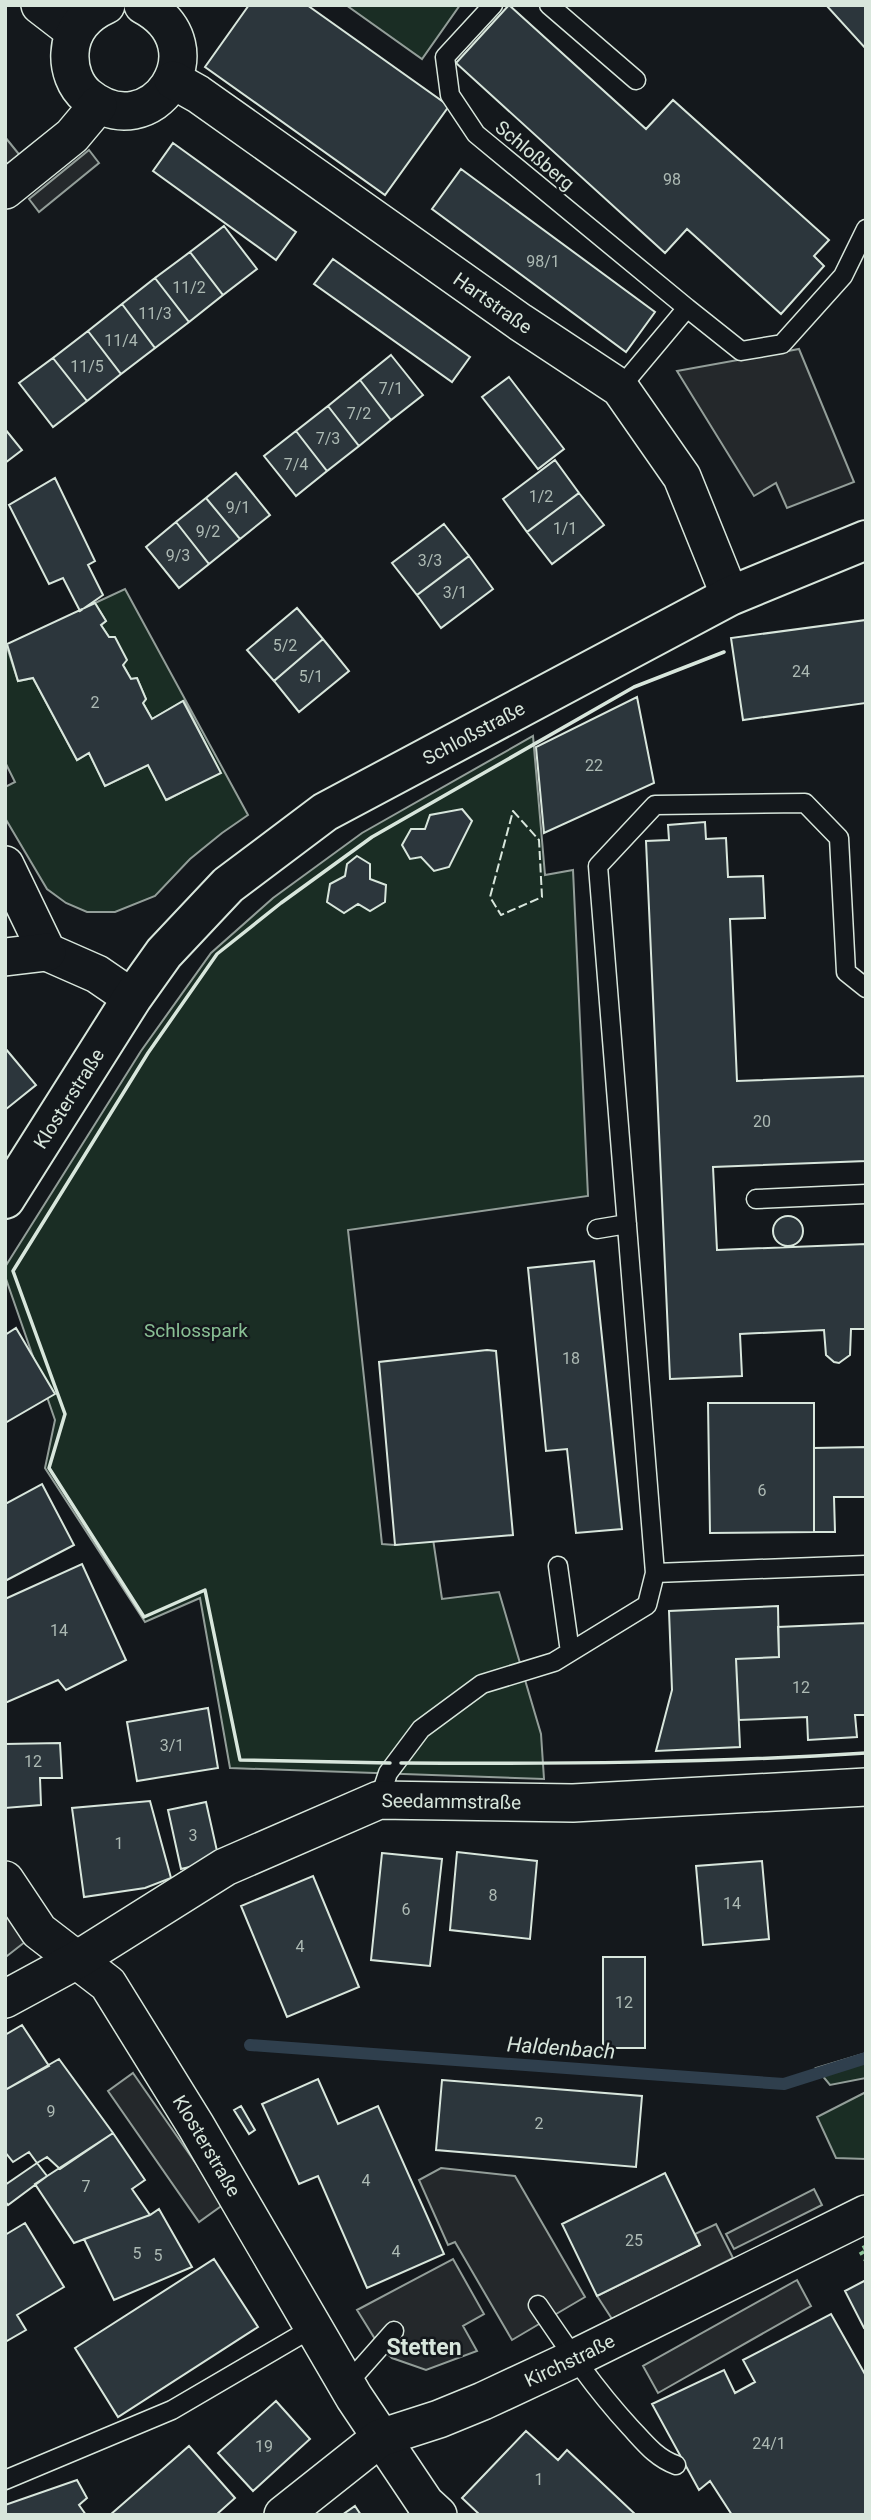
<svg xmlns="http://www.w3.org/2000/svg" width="871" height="2520" viewBox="0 0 871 2520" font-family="Roboto,sans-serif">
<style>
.green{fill:#1a2d24;stroke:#939e99;stroke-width:2}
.parking{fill:#24282b;stroke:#939e99;stroke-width:2}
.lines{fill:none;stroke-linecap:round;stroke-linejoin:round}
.stream{stroke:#2f3f4d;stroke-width:12}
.building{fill:#2c363c;stroke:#d8e6dc;stroke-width:2}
.lane-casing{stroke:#d8e6dc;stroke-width:21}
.street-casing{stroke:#d8e6dc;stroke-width:40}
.secondary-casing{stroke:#d8e6dc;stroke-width:42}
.lane{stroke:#14181c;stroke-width:18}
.street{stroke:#14181c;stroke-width:37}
.secondary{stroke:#14181c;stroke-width:38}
.hedge{stroke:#8ac095;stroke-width:5;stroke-dasharray:3.5 5;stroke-linecap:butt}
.fence{stroke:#d8e6dc;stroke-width:2;stroke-dasharray:9 3.5;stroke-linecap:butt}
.wall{stroke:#d8e6dc;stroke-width:3.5}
.labels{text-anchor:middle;stroke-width:5;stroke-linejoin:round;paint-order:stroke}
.number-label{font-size:16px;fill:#adbab4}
.street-label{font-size:19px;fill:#d8e6dc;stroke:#14181c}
.park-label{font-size:19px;fill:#8ac095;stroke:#14181c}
.water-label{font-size:21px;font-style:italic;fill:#d8e6dc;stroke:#14181c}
.quarter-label{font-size:23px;font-weight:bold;fill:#d8e6dc;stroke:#14181c}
</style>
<rect width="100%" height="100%" fill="#14181c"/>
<path class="green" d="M346 5H460L422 59Z
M125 589 248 815 222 833 190 859 155 896 115 912H87L66 903 47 889 5 818V787L15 782 5 762V641L18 681 33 678 77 760 89 753 105 786 148 765 167 800 220 772 184 701 152 719 143 703 146 699 137 678 131 679 123 665 126 660 115 638 109 637 101 625 106 621 95 603Z
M533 736 545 875 573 870 588 1196 348 1230 382 1544 395 1545 433 1539 442 1599 499 1592 541 1734 544 1779 230 1768 200 1598 145 1622 45 1468 55 1420 5 1276V1267L141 1051 211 953 273 898 362 833Z
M866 2053V2078L830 2085 816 2068Z
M866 2092V2159L836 2158 817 2117Z"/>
<path class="parking" d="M5 137 31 169 5 190Z
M89 150 99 163 39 212 29 199Z
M799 349 854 482 787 508 776 483 754 496 677 371Z
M5 1902 39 1931 7 1956 5 1954Z
M133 2073 224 2204 199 2222 108 2091Z
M441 2168 515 2176 585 2297 512 2340 455 2242 448 2245 419 2180Z
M814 2189 822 2205 734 2249 726 2234Z
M716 2224 733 2258 612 2319 597 2296 700 2245 695 2234Z
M453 2259 484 2314 463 2326 477 2351 426 2370 392 2358 380 2347 357 2310Z
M797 2280 811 2306 658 2393 643 2366Z"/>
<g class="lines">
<path class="stream" d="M250 2045 784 2084 866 2058"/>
</g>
<path class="building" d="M249 5H307L449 106 385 195 205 67Z
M509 5 646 129 673 100 829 240 814 256 824 266 781 314 687 229 665 253 456 63Z
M826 5H866V49Z
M173 143 296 232 276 260 153 171Z
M461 169 655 312 626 352 432 209Z
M224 226 257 269 223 295 190 252Z
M190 252 223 295 189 322 155 278Z
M333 259 470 357 452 382 314 284Z
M155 278 189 322 155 348 122 304Z
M122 304 155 348 121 374 88 331Z
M88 331 121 374 87 401 53 358Z
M391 355 423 395 391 420 360 380Z
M53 358 87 401 53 427 19 383Z
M509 377 564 449 538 469 482 397Z
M360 380 391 420 359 446 328 406Z
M328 406 359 446 327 471 296 431Z
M5 429 22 450 5 463Z
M296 431 327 471 296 496 264 456Z
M555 460 579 493 527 532 503 499Z
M236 473 270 515 240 539 206 498Z
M55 478 95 561 88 565 103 595 80 611 63 578 49 584 9 505Z
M579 493 604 525 552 564 527 532Z
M206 498 240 539 209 564 176 522Z
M176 522 209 564 179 588 146 547Z
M444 524 469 556 417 595 392 563Z
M469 556 493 589 441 628 417 595Z
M95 603 106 621 101 625 109 637H115L127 660 123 665 131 679 137 678 146 699 143 703 152 719 183 701 221 773 166 800 148 765 105 786 89 753 77 760 33 678 18 681 7 644Z
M297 608 323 639 274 681 247 650Z
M866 620V703L743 720 731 638Z
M323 639 349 671 299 712 274 681Z
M637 697 654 783 544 833 536 747Z
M462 809 472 821 449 867 434 871 421 857 410 859 402 845 411 829H425L430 815Z
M705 822 706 839 726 838 728 877 763 876 765 918 730 919 737 1081 866 1076V1161L713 1167 717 1250 866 1244V1329H851L850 1355 839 1363 834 1362 826 1355 824 1330 740 1334 742 1376 670 1379 646 841 669 840 668 825Z
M357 856 370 864V879L386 885 385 902 370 911 358 904 344 913 327 902 330 884 345 876 347 864Z
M5 1048 36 1085 5 1110Z
M773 1231a15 15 0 1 1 30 0a15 15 0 1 1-30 0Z
M594 1261 622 1529 576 1533 567 1449 546 1451 528 1268Z
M16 1328 55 1394 5 1423V1335Z
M487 1350 496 1351 513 1535 395 1545 379 1362Z
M708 1403H814V1532L710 1533Z
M866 1447V1497H834L835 1532H814V1448Z
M42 1484 74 1545 5 1581V1504Z
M82 1564 126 1660 66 1690 58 1680 5 1703V1599Z
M778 1606 779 1657 736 1659 740 1747 656 1751 672 1690 669 1611Z
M866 1623V1715H855L857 1737 808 1740 807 1717 739 1720 736 1659 779 1657 778 1627Z
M208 1708 218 1768 137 1781 127 1722Z
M60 1743 62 1778H40L41 1805 5 1808V1744Z
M150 1801 171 1878 145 1888 84 1897 72 1808Z
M206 1802 219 1860 181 1869 168 1810Z
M457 1852 537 1861 530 1939 450 1930Z
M382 1853 442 1859 430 1966 371 1960Z
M762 1861 769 1939 703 1945 696 1866Z
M313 1876 359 1987 287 2017 241 1906Z
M603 1957H645V2048H603Z
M22 2025 49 2066 5 2090V2035Z
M59 2059 113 2133 60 2169 47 2157 37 2163 29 2152 13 2162 5 2152V2090Z
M318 2079 338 2124 378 2106 444 2254 367 2288 318 2176 299 2184 262 2104Z
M442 2080 642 2096 636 2167 436 2150Z
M241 2106 255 2130 249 2134 234 2110Z
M113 2133 145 2180 132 2189 150 2215 74 2243 35 2184Z
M37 2163 47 2176 8 2205 5 2201V2185Z
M665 2173 700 2245 597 2296 562 2224Z
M159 2209 192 2267 114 2300 84 2239 150 2215Z
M25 2223 64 2287 17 2315 26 2330 5 2342V2235Z
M214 2259 258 2327 118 2417 75 2348Z
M866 2280V2327L864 2328 845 2291Z
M831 2314 866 2376V2515H732L710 2481 699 2490 652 2404 724 2370 735 2393 755 2382 743 2360Z
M276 2401 310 2439 253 2491 218 2453Z
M526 2431 558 2460 567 2450 636 2515H480L462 2498Z
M189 2446 235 2498 216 2515H110Z
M77 2480 87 2498 79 2505 86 2515H5V2505Z
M355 2506 361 2515H342Z"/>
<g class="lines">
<g class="lane-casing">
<path id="lane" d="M493 5 445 57 450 95 476 134 687 308 620 388
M549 5 636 80
M687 308 741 351 782 344 843 276 866 229
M866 988 846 972 839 838 805 803 655 805 598 866 655 1573 866 1565
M756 1199 866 1194
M597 1229 627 1224
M558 1566 570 1652
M379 1800 388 1773 421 1729 482 1684 554 1662 647 1605 655 1573
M538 2305C567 2348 595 2389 630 2427 644 2442 656 2458 676 2465
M347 2384 394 2331
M5 2480 172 2410 314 2327"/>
</g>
<g class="street-casing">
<g id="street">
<path d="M40 5 75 32"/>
<path d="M106 5C86 14 71 30 70 53 69 69 75 86 87 96 151 149 222 47 143 5"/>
<path id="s1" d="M173 80 198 94 520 322 620 388 682 477 730 596"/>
<path d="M5 190 72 136 98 105"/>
<path d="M5 865 47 952 97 974 132 998"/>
<path d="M5 957 47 952"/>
<path id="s2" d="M5 1880 39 1931 108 1984 196 2126 354 2397 425 2503 438 2515"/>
<path id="s3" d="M5 1999 77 1960 225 1867 379 1800 573 1803 866 1787"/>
<path id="s4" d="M283 2515 380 2438 439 2419 483 2401 573 2359 866 2214"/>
</g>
</g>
<g class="secondary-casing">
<g id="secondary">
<path id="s5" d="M5 1199 132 998 164 953 228 885 325 812 730 596 866 540"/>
</g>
</g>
<use href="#lane" class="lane"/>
<use href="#street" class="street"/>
<use href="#secondary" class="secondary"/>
<path class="hedge" d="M866 2247 860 2250 866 2260"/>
<path class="fence" d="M513 811 539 840 542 897 501 915 490 897Z"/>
<path class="wall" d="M390 1763 240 1760 205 1590 144 1617 49 1468 65 1414 13 1271 148 1053 217 954 281 903 372 837 634 687 724 652
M401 1763C556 1764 711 1763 866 1753"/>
</g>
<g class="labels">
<g class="number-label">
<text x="672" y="185">98</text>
<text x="543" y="267">98/1</text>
<text x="189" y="293">11/2</text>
<text x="155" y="319">11/3</text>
<text x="121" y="346">11/4</text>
<text x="87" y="372">11/5</text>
<text x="391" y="394">7/1</text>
<text x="359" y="419">7/2</text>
<text x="328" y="444">7/3</text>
<text x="296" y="470">7/4</text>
<text x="541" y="502">1/2</text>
<text x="238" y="513">9/1</text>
<text x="565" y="534">1/1</text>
<text x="208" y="537">9/2</text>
<text x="178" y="561">9/3</text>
<text x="430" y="566">3/3</text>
<text x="455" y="598">3/1</text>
<text x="285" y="651">5/2</text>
<text x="801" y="677">24</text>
<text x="311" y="682">5/1</text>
<text x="95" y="708">2</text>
<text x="594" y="771">22</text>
<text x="762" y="1127">20</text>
<text x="571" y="1364">18</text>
<text x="762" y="1496">6</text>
<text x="59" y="1636">14</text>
<text x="801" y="1693">12</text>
<text x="172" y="1751">3/1</text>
<text x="33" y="1767">12</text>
<text x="193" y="1841">3</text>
<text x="119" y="1849">1</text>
<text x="493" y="1901">8</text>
<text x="732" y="1909">14</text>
<text x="406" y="1915">6</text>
<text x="300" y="1952">4</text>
<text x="624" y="2008">12</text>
<text x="51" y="2117">9</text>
<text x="539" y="2129">2</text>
<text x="366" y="2186">4</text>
<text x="86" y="2192">7</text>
<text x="634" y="2246">25</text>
<text x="396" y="2257">4</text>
<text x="137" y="2259">5</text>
<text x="158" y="2261">5</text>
<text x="769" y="2449">24/1</text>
<text x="264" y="2452">19</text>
<text x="539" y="2485">1</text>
</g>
<g class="street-label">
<text transform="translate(535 155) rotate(40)" y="7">Schloßberg</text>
<text dy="7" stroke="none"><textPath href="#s1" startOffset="390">Hartstraße</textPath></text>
<text dy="7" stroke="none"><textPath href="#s5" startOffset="676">Schloßstraße</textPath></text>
<text dy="7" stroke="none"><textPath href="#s5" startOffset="119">Klosterstraße</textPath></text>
<text dy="7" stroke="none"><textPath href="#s3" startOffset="497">Seedammstraße</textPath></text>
<text dy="7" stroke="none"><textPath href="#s2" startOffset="338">Klosterstraße</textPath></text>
<text dy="7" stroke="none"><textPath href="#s4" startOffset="329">Kirchstraße</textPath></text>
</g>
<g class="park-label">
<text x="196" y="1337">Schlosspark</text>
</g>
<g class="water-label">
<text transform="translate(561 2048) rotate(4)" y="7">Haldenbach</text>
</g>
<g class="quarter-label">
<text x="424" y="2355">Stetten</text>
</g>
</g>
<rect width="871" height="2520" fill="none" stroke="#d8e6dc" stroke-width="14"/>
</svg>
